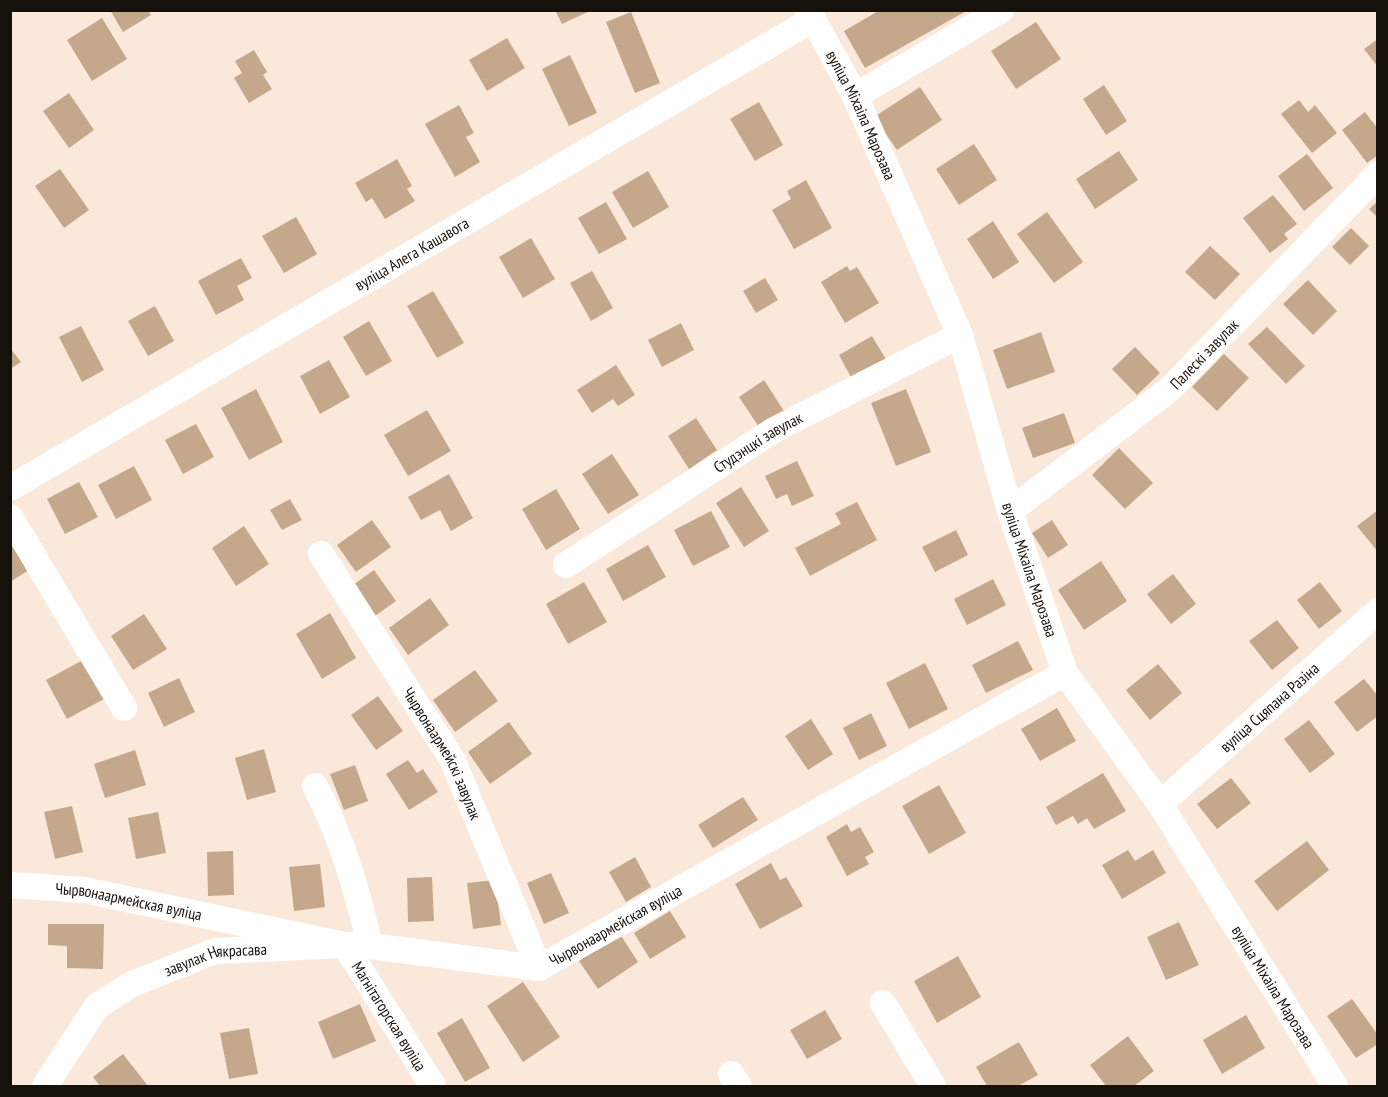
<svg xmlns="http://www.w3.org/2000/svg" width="1388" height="1097" viewBox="0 0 1388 1097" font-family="'PT Sans Narrow',sans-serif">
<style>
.building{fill:#c5a78b}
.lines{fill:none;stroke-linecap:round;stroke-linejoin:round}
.minor{stroke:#fff;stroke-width:26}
.labels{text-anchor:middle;stroke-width:6;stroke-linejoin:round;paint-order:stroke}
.street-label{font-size:16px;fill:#17110c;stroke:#fae9da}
</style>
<rect width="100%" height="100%" fill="#fae9da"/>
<path class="building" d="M110 10H148L151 15 123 32Z
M555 10H592L562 24Z
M880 10H968L865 68 844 31Z
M631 12 660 83 635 93 606 22Z
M102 18 127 59 92 81 67 40Z
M1036 22 1061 59 1016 89 991 51Z
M507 38 525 68 487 91 469 60Z
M1378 39V67L1364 49Z
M254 50 267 72 263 75 272 89 249 103 234 78 242 73 235 61Z
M570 55 597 113 569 126 542 69Z
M1104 85 1127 121 1106 135 1083 99Z
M920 87 942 120 897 150 874 117Z
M69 93 94 130 69 148 43 111Z
M1299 100 1308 112 1315 105 1337 133 1312 153 1281 114Z
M759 102 783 145 755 161 730 119Z
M459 105 474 133 466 137 480 162 455 177 425 124Z
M1365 112 1378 129V155L1367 163 1342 130Z
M974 144 997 180 959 205 936 169Z
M1119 151 1138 180 1095 209 1076 179Z
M1307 154 1333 188 1304 211 1278 176Z
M397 159 412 186 407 189 415 201 385 219 372 198 366 202 355 183Z
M60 169 89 210 64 228 35 186Z
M648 171 669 207 633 228 612 192Z
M806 180 832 228 794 249 772 210 791 199 787 191Z
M1273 195 1297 224 1284 234 1288 239 1270 253 1243 218Z
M1378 201V218L1369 209Z
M606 202 627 239 599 254 578 218Z
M1047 212 1083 262 1054 283 1017 234Z
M296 217 317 254 284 273 262 236Z
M993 221 1019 262 993 279 967 239Z
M1351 228 1369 246 1350 265 1332 247Z
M531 238 555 279 523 298 499 257Z
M1210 246 1240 274 1215 300 1185 272Z
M241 258 252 278 237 286 244 300 216 315 198 281Z
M847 266 850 271 857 267 879 303 845 323 821 282Z
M592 271 613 308 591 321 570 283Z
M765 278 778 300 756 313 743 291Z
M1308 280 1337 311 1313 335 1283 304Z
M433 291 464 343 437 358 407 306Z
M155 306 174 341 148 356 128 321Z
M369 321 392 361 366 376 343 337Z
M681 323 694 350 662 367 648 340Z
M81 326 104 370 82 382 59 337Z
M1267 327 1305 366 1286 384 1248 344Z
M1041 332 1055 372 1007 389 993 350Z
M872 336 887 361 853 381 839 355Z
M1135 347 1160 373 1137 395 1112 369Z
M10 348 21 362 10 369Z
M1224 354 1249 378 1217 411 1192 387Z
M329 360 350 397 320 414 300 376Z
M616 365 635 395 618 406 613 399 592 413 577 390Z
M764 380 784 411 759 427 739 397Z
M256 389 283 442 249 460 221 408Z
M906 389 931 452 896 466 871 403Z
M427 410 451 451 408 476 384 435Z
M1064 413 1075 443 1033 458 1022 428Z
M696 418 717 450 689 469 668 436Z
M196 424 214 457 183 474 165 440Z
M1119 448 1153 483 1125 509 1092 475Z
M612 454 639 495 608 514 582 474Z
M797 461 814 496 792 506 787 494 776 499 765 476Z
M134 466 152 500 116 519 98 485Z
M449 474 473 518 451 531 440 510 421 520 408 497Z
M79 482 98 517 65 534 47 499Z
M741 487 769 531 744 547 716 503Z
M556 489 580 529 546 550 522 509Z
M290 499 302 520 282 530 270 510Z
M857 502 877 540 810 576 795 548 841 524 835 513Z
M1378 510V552L1357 526Z
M711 511 730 547 693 566 674 530Z
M372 520 391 547 356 572 337 545Z
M1052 520 1068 545 1048 558 1032 533Z
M244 526 269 564 236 586 212 548Z
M956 530 968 555 935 572 922 547Z
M10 543 29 570 10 582Z
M648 545 666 577 623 601 606 569Z
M1101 561 1127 601 1084 630 1058 590Z
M374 570 396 601 375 616 353 585Z
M1173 574 1196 604 1171 624 1147 594Z
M993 579 1006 605 967 625 954 599Z
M584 582 607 622 568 644 546 604Z
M1320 582 1342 611 1319 629 1297 600Z
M430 598 449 625 408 655 389 628Z
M330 613 356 658 322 679 296 634Z
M144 614 167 649 133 670 111 636Z
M1277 620 1299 648 1272 670 1249 641Z
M1018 641 1033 670 986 693 972 665Z
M83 660 104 699 67 719 46 680Z
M925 663 948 709 909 729 886 683Z
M1158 664 1182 693 1150 720 1126 690Z
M475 670 498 701 455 732 433 700Z
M179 678 195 712 164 727 148 693Z
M1364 679 1378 696V716L1357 732 1334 702Z
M378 696 403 731 376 750 351 715Z
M1057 708 1076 741 1040 761 1021 729Z
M871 713 887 746 859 760 843 728Z
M811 719 833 754 808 770 785 736Z
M1309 720 1335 754 1310 773 1284 739Z
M509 722 532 754 490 784 468 752Z
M264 749 276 792 247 800 235 758Z
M135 750 146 785 105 798 94 764Z
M408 760 417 773 423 769 438 792 409 810 386 774Z
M355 765 368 801 344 810 330 774Z
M1103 773 1126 811 1094 829 1087 818 1078 824 1073 816 1056 825 1046 807Z
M1231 778 1251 803 1217 829 1197 804Z
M939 785 966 833 929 854 902 806Z
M743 797 758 820 713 848 698 825Z
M72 806 83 852 55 859 44 812Z
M158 812 166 853 136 859 128 818Z
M847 824 851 832 860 827 874 852 865 857 869 864 847 876 826 837Z
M1307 841 1329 870 1277 911 1254 881Z
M1128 850 1135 861 1153 850 1166 873 1122 899 1102 865Z
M233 851 234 895 208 896 207 852Z
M635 857 651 887 626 902 609 872Z
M771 863 780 880 786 877 803 906 760 929 735 884Z
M320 864 325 907 294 911 289 867Z
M551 873 569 913 544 924 527 883Z
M432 877 434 921 408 922 407 878Z
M495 880 501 925 473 929 467 883Z
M670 911 686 937 650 959 634 933Z
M1179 922 1199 965 1166 980 1147 937Z
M48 924H104L103 969 67 968V946L48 945Z
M620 934 638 962 598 989 579 961Z
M958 956 981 997 937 1023 914 981Z
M523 982 560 1037 523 1062 487 1006Z
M1352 999 1378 1035V1044L1356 1058 1327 1016Z
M360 1004 376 1041 333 1059 318 1022Z
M825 1010 842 1039 807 1059 790 1030Z
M1246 1015 1265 1048 1222 1074 1203 1040Z
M462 1018 490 1068 465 1082 437 1033Z
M249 1028 258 1074 229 1079 220 1033Z
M1128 1036 1154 1071 1134 1086H1106L1090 1065Z
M1019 1042 1038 1075 1018 1086H987L976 1067Z
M123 1054 148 1086H100L93 1077Z"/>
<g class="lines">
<g class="minor">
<path id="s1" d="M808 10 855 96 960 335 1010 511 1065 673 1160 804 1335 1086"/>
<path d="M855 96 1001 10"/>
<path id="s2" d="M10 488 812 20"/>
<path id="s3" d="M1010 511 1170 389 1378 174"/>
<path d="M10 517 124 708"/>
<path id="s4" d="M321 554 453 761 539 968"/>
<path id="s5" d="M566 565 774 430 960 335"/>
<path d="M315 786C342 837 357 891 370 946"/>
<path id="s6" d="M1160 804 1378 611"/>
<path id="s7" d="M10 885 84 890 345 945 370 946 539 968 1065 673"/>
<path d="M883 1003 933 1086"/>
<path d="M731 1074 739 1086"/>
<path id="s8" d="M45 1086 96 1007 130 985 215 951 345 945 433 1086"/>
</g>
</g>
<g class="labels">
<g class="street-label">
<text dy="6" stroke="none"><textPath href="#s1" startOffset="118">вуліца Міхаіла Марозава</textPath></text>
<text dy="6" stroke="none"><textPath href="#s2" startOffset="465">вуліца Алега Кашавога</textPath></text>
<text dy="6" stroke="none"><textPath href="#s3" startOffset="250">Палескі завулак</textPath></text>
<text dy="6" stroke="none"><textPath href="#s5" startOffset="228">Студэнцкі завулак</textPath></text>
<text dy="6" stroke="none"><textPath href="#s1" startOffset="604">вуліца Міхаіла Марозава</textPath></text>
<text dy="6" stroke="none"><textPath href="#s6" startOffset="146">вуліца Сцяпана Разіна</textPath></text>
<text dy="6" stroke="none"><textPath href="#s4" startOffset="234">Чырвонаармейскі завулак</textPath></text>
<text dy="6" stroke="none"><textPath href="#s7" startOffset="120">Чырвонаармейская вуліца</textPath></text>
<text dy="6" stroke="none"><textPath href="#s7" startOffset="624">Чырвонаармейская вуліца</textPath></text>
<text dy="6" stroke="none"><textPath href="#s8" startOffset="225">завулак Някрасава</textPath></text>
<text dy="6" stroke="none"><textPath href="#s1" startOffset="1090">вуліца Міхаіла Марозава</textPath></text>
<text dy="6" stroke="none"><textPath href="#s8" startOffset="440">Магнітагорская вуліца</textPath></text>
</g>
</g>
<rect width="1388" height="1097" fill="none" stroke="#17110c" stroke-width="24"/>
</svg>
